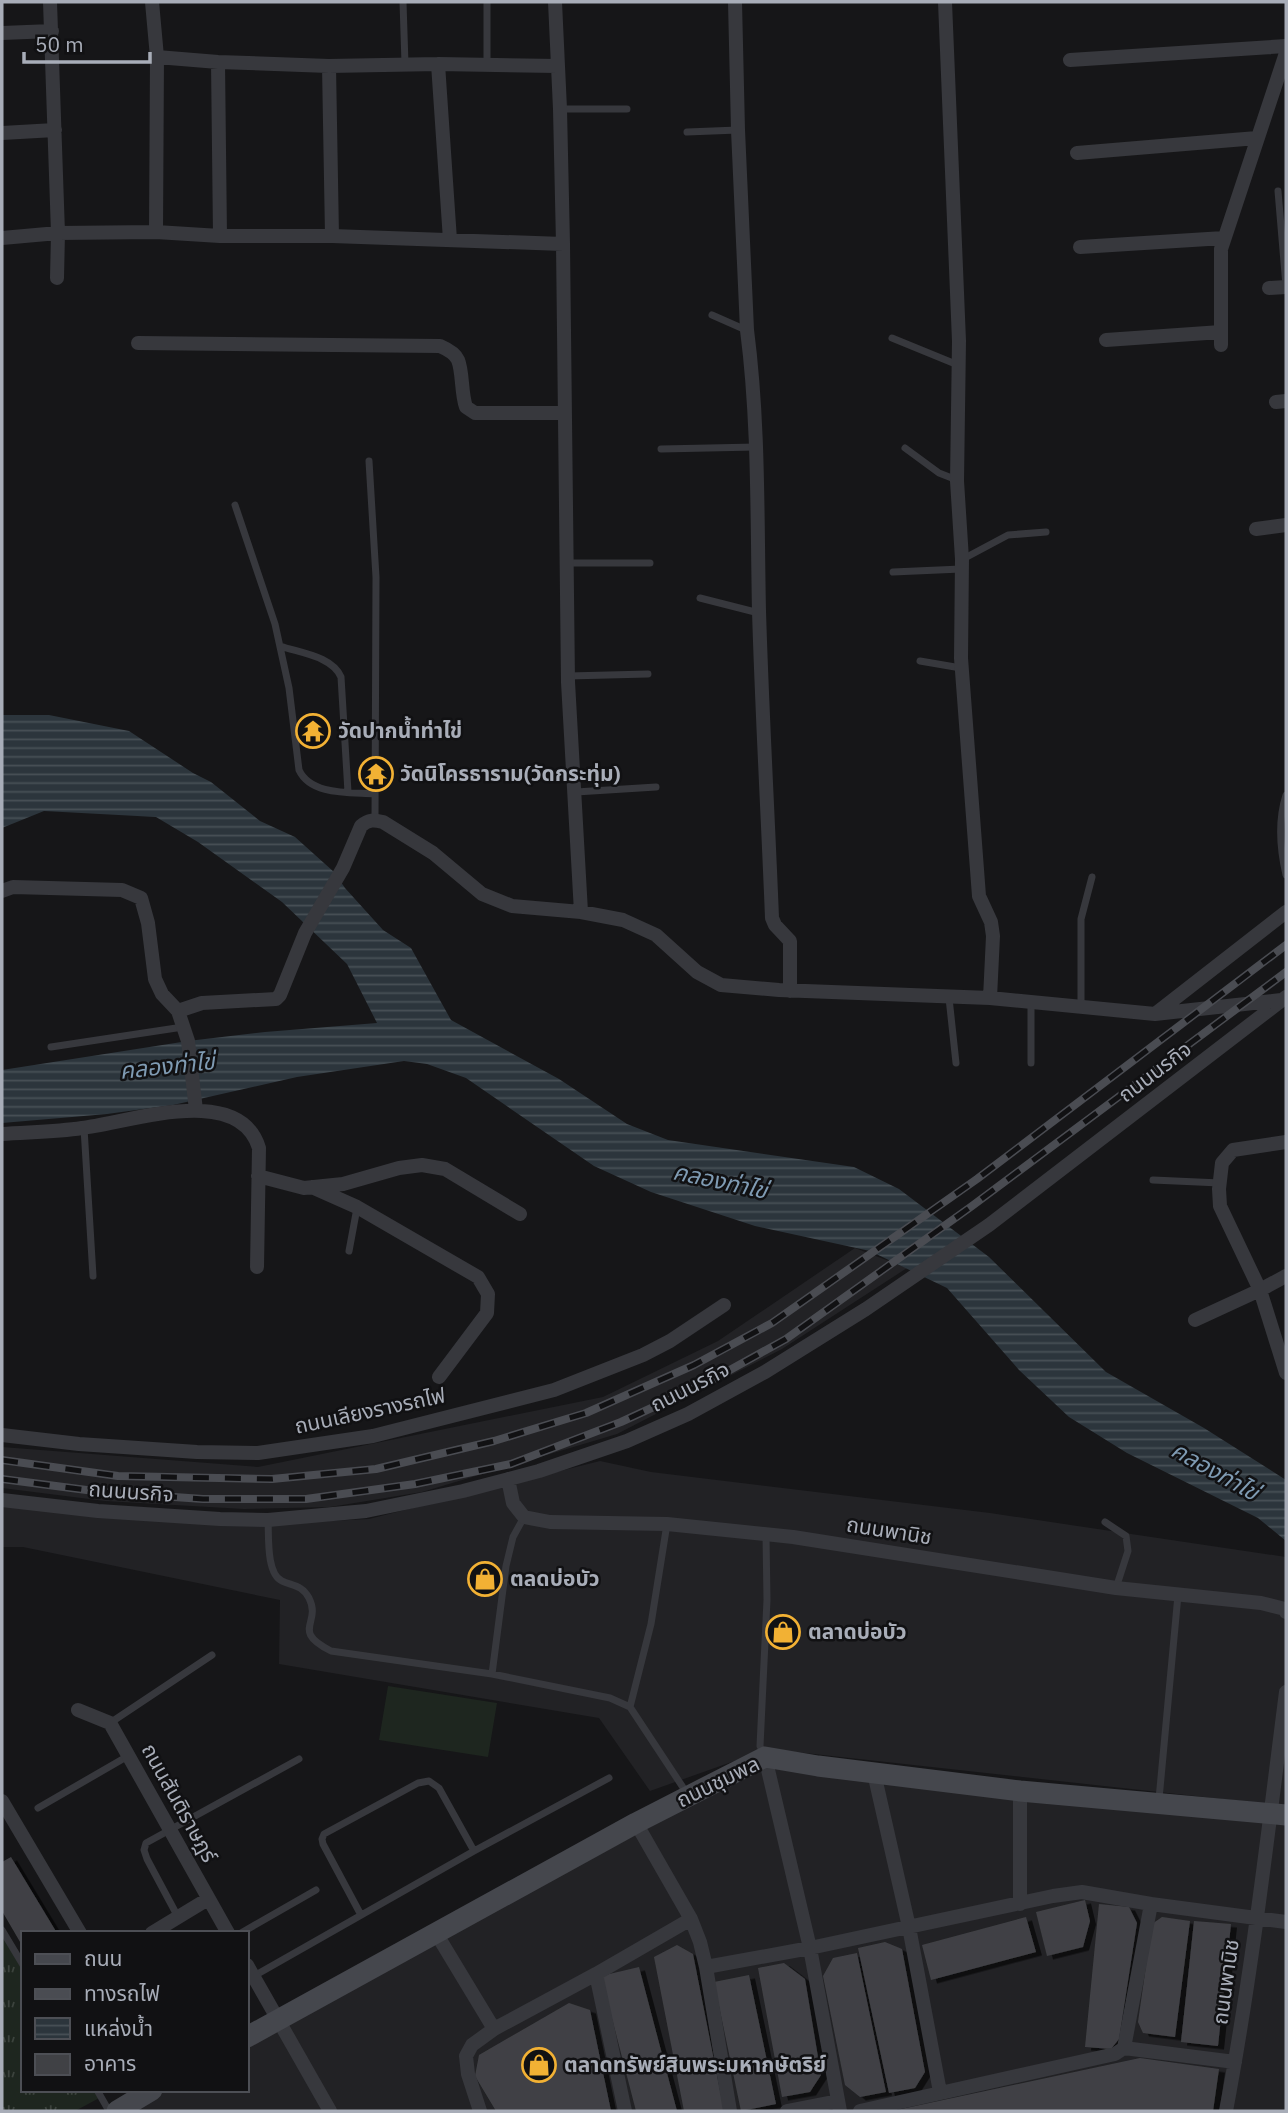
<svg xmlns="http://www.w3.org/2000/svg" width="1288" height="2113" viewBox="0 0 1288 2113" font-family="'IBM Plex Sans','Noto Sans Thai',sans-serif">
<style>
.built{fill:#222225}
.grass{fill:url(#grass-tufts)}
.park{fill:#1e261f}
.water{fill:url(#water-rules)}
.building{fill:#404145;filter:url(#shadow)}
.lines{fill:none;stroke-linecap:round;stroke-linejoin:round}
.service{stroke:#37383d;stroke-width:7}
.minor{stroke:#37383d;stroke-width:14}
.secondary{stroke:#45474d;stroke-width:21}
.rail-casing{stroke:#4a4c52;stroke-width:8}
.rail{stroke:#111113;stroke-width:5;stroke-dasharray:16;stroke-linecap:butt}
.labels{text-anchor:middle;stroke-width:5;stroke-linejoin:round;paint-order:stroke}
.poi-label{font-size:21px;font-weight:bold;fill:#a8adb8;stroke:#111113;text-anchor:start}
.street-label{font-size:21px;fill:#a8adb8;stroke:#111113}
.water-label{font-size:23px;font-style:italic;fill:#7f9bb3;stroke:#111113}
</style>
<defs>
<pattern id="grass-tufts" width="24" height="20" patternUnits="userSpaceOnUse" patternTransform="scale(1.75)"><rect width="24" height="20" fill="#1e261f"/><path d="M3 7l-1-3M5 7V3M7 7l1-3M15 17l-1-3M17 17v-4M19 17l1-3" fill="none" stroke="#3c433d"/></pattern>
<pattern id="water-rules" width="6" height="5" patternUnits="userSpaceOnUse" patternTransform="scale(1.75)"><rect width="6" height="5" fill="#2c353c"/><path d="M0 2.5h6" fill="none" stroke="#485056"/></pattern>
<filter id="shadow"><feDropShadow dx="6" dy="3.5" stdDeviation="0" flood-color="#0009"/></filter>
</defs>
<rect width="100%" height="100%" fill="#161618"/>
<path class="built" d="M855 1248 907 1268 782 1349 617 1434 422 1492 330 1507 244 1509 105 1501 2 1488V1447L258 1467 603 1397 718 1341Z
M600 1461 651 1472 990 1513 1286 1557V1806L768 1749 650 1791 599 1718 279 1664 280 1600 23 1547H2V1505L231 1526 369 1519Z
M760 1768H787L1286 1822V2111H123L162 2090H247V2044Z"/>
<path class="grass" d="M2 1930 23 1965V2090H97L101 2097 75 2111H2Z"/>
<path class="park" d="M388 1686 497 1703 488 1757 379 1740Z"/>
<path class="water" d="M2 715H49L129 731 193 773 211 782 260 821 295 837 334 872 345 888 383 930 411 948 451 1020 559 1079 627 1124 668 1140 854 1167 899 1189 989 1257 1106 1372 1204 1428 1286 1480V1541L1258 1518 1127 1453 1069 1417 1019 1370 947 1288 870 1251 755 1226 651 1192 594 1166 466 1078 427 1064 404 1061 297 1077 173 1105 107 1114 2 1123V1070L188 1041 265 1032 377 1023 347 964 282 902 198 842 156 817 44 811 2 828Z"/>
<path class="building" d="M11 1857 57 1933H23V1947L2 1911V1862Z
M1085 1900 1090 1921 1083 1947 1047 1956 1036 1912Z
M1099 1904 1129 1907 1137 1923 1119 2039 1111 2049 1085 2047Z
M1026 1917 1036 1952 931 1980 922 1945Z
M1162 1917 1190 1921 1175 2037 1143 2033 1138 2022 1152 1924Z
M1194 1921 1231 1924 1218 2046 1181 2042Z
M885 1942 902 1949 925 2072 915 2088 889 2093 858 1948Z
M677 1945 693 1954 724 2111H684L654 1957Z
M857 1953 886 2092 860 2097 845 2085 823 1976 833 1958Z
M784 1963 805 1979 821 2075 810 2092 782 2097 758 1968Z
M639 1967 677 2111H636L601 1976Z
M749 1975 776 2104 741 2111 714 1982Z
M569 2003 590 2010 611 2111H496L475 2076 479 2055Z
M1140 2058 1219 2069 1213 2111H892Z"/>
<g class="lines">
<path class="service" d="M403 2 405 64
M487 64V2
M560 109H627
M687 132 738 130
M1278 191 1286 286
M712 315 746 330
M892 338 958 365
M905 448 939 473 957 480
M661 449 756 447
M369 461 376 577 375 820
M235 505 275 624 289 688 299 770C311 796 351 792 375 794
M963 559 1008 535 1046 532
M567 563H650
M893 572 961 569
M700 598 759 613
M280 646C300 653 332 656 341 677L348 792
M920 661 961 668
M568 676 648 674
M576 792 656 787
M1286 795C1278 820 1280 849 1286 875
M949 998 956 1063
M1031 1003V1063
M1081 1005V919L1092 877
M51 1047 183 1027
M84 1128 93 1276
M1153 1180 1220 1183
M349 1251 357 1208
M268 1520C269 1535 266 1574 282 1581 293 1586 302 1585 309 1598 322 1624 290 1630 331 1651L492 1674 610 1698 630 1707 688 1795
M1105 1522 1126 1536 1128 1551 1116 1588
M492 1674 506 1566 513 1537 524 1517
M630 1707 651 1624 667 1524
M110 1723 212 1655
M764 1753 760 1746 767 1600 766 1536
M1159 1799 1178 1595
M38 1808 128 1756
M361 1915 323 1844 322 1839 324 1834 418 1783 429 1781 439 1788 474 1851
M178 1917 147 1859 144 1850 146 1843 299 1759
M2 1930 23 1965
M241 1933 316 1890
M254 1976 474 1851 609 1778
M97 2090 109 2111"/>
<path class="minor" d="M50 2 58 233 57 278
M152 2 157 57 156 232
M555 2 560 109 563 244 568 682 581 912
M735 2 738 130 747 330C759 423 757 517 759 611 762 713 768 816 772 918L775 925 790 941V991
M945 2 959 341 957 481 962 559 961 658 979 896 991 922 993 936 990 998
M2 33 52 31
M157 57 218 62 329 66 438 64 557 66
M1070 60 1286 46
M218 62 220 236
M438 64 450 240
M329 66 332 236
M2 133 55 130
M1077 153 1257 138
M2 238 58 233 156 232 220 236H332L563 244
M1080 247 1224 238
M1269 288 1286 287
M1106 340 1221 332
M138 343 440 346C447 349 455 353 458 360 463 372 461 393 466 407L475 413H565
M1221 345V249L1286 53
M1276 402 1286 401
M1256 529 1286 525
M2 891 13 887 122 890 141 898 148 923 155 979 162 994 178 1011 188 1041 196 1110
M178 1011 202 1003 276 999 280 995 305 933 343 868 361 826C369 819 374 820 383 822L433 853 482 894 512 906 581 912 623 920 656 935 697 972 721 985 779 990 990 998 1155 1014 1281 1000
M1155 1014 1286 912
M2 1134C29 1132 56 1132 82 1128 128 1123 239 1082 259 1148L257 1267
M1286 1142 1233 1150 1222 1163 1219 1189 1220 1206 1260 1290 1286 1373
M258 1176 304 1188 343 1184 399 1168 422 1165 445 1169 520 1214
M312 1187 357 1207 478 1277 488 1294 487 1313 439 1377
M1195 1320 1260 1290 1286 1276
M2 1435 79 1444 197 1452 258 1453 373 1436 554 1390 643 1355 670 1341 724 1305
M508 1479 513 1503 524 1517 550 1522 667 1524 793 1537 1116 1588 1261 1603 1285 1609 1286 1612
M2 1500 98 1511 220 1519 268 1520 366 1511 463 1491 539 1471 627 1441 688 1414 765 1372 866 1309 989 1225 1286 997
M78 1710 110 1723 228 1933
M765 1757 810 1948 840 2111
M874 1773 909 1927 940 2092
M2 1801 80 1933
M636 1823 691 1919 700 1942 706 1967 730 2111
M1020 1904V1791
M152 1933 208 1899
M436 1933 494 2029
M247 1965 330 2111
M706 1967 810 1948 1053 1896 1082 1892 1151 1904 1286 1922
M596 1974 625 2111
M1124 2048 1235 2062
M480 2111 468 2074 466 2056 472 2045 494 2029 596 1974 691 1919
M787 2111 838 2101
M860 2111 1115 2054 1124 2048 1151 1904
M1226 2111C1252 1973 1268 1832 1286 1692"/>
<path class="secondary" d="M247 2037 636 1823 765 1757 818 1766 1020 1791 1286 1815
M117 2111 152 2090"/>
<g class="rail-casing">
<path id="rail" d="M2 1460 118 1476 272 1479 376 1469 494 1441 586 1413 694 1365 772 1323 977 1179 1286 945
M2 1479 102 1492 203 1499H306L415 1484 511 1464 621 1422 710 1381 786 1339 972 1206 1286 972"/>
</g>
<use href="#rail" class="rail"/>
</g>
<defs>
<g id="temple-ring" transform="scale(1.75)"><circle r="9.5" fill="#111113" stroke="#f2b134" stroke-width="1.5"/><path d="M0-6L5-2H3V0L6.5 2.5H4V6H1.5V3h-3V6H-4V2.5H-6.5L-3 0V-2H-5Z" fill="#f2b134"/></g>
<g id="shop-ring" transform="scale(1.75)"><circle r="9.5" fill="#111113" stroke="#f2b134" stroke-width="1.5"/><path d="M-5-2.5h2.3a2.7 3.5 0 0 1 5.4 0H5L5.5 6h-11ZM-1.5-2.5h3a1.5 2.3 0 0 0-3 0Z" fill="#f2b134"/></g>
</defs>
<g fill-rule="evenodd">
<use href="#temple-ring" x="313" y="731"/>
<use href="#temple-ring" x="376" y="774"/>
<use href="#shop-ring" x="485" y="1579"/>
<use href="#shop-ring" x="783" y="1632"/>
<use href="#shop-ring" x="539" y="2065"/>
</g>
<g class="labels">
<g class="poi-label">
<text x="338" y="738">วัดปากน้ำท่าไข่</text>
<text x="400" y="781">วัดนิโครธาราม(วัดกระทุ่ม)</text>
<text x="510" y="1586">ตลดบ่อบัว</text>
<text x="808" y="1639">ตลาดบ่อบัว</text>
<text x="564" y="2072">ตลาดทรัพย์สินพระมหากษัตริย์</text>
</g>
<g class="street-label">
<text transform="translate(1155 1072) rotate(-37)" y="7">ถนนนรกิจ</text>
<text transform="translate(690 1387) rotate(-27)" y="7">ถนนนรกิจ</text>
<text transform="translate(370 1411) rotate(-12)" y="7">ถนนเลียงรางรถไฟ</text>
<text transform="translate(131 1492) rotate(4)" y="7">ถนนนรกิจ</text>
<text transform="translate(889 1531) rotate(9)" y="7">ถนนพานิช</text>
<text transform="translate(718 1782) rotate(-26)" y="7">ถนนชุมพล</text>
<text transform="translate(179 1803) rotate(61)" y="7">ถนนสันติราษฎร์</text>
<text transform="translate(1226 1982) rotate(-82)" y="7">ถนนพานิช</text>
</g>
<g class="water-label">
<text transform="translate(167 1066) rotate(-6)" y="8">คลองท่าไข่</text>
<text transform="translate(720 1181) rotate(12)" y="8">คลองท่าไข่</text>
<text transform="translate(1215 1471) rotate(29)" y="8">คลองท่าไข่</text>
</g>
</g>
<rect width="1288" height="2113" fill="none" stroke="#a8adb8" stroke-width="7"/>
<rect x="21" y="1931" width="228" height="161" fill="#111113" stroke="#4d4f55" stroke-width="2"/>
<rect x="35" y="1954" width="35" height="10" fill="#45474d" stroke="#4d4f55" stroke-width="2"/>
<text x="84" y="1966" font-size="21" fill="#a8adb8">ถนน</text>
<rect x="35" y="1989" width="35" height="10" fill="#4a4c52" stroke="#4d4f55" stroke-width="2"/>
<text x="84" y="2001" font-size="21" fill="#a8adb8">ทางรถไฟ</text>
<rect x="35" y="2018" width="35" height="21" fill="url(#water-rules)" stroke="#4d4f55" stroke-width="2"/>
<text x="84" y="2036" font-size="21" fill="#a8adb8">แหล่งน้ำ</text>
<rect x="35" y="2054" width="35" height="21" fill="#404145" stroke="#4d4f55" stroke-width="2"/>
<text x="84" y="2071" font-size="21" fill="#a8adb8">อาคาร</text>
<path d="M24 52v10h126v-10" fill="none" stroke="#a8adb8" stroke-width="3.5"/>
<text x="35" y="52" font-size="21" fill="#a8adb8" stroke="#111113" stroke-width="5" paint-order="stroke">50 m</text>
</svg>
